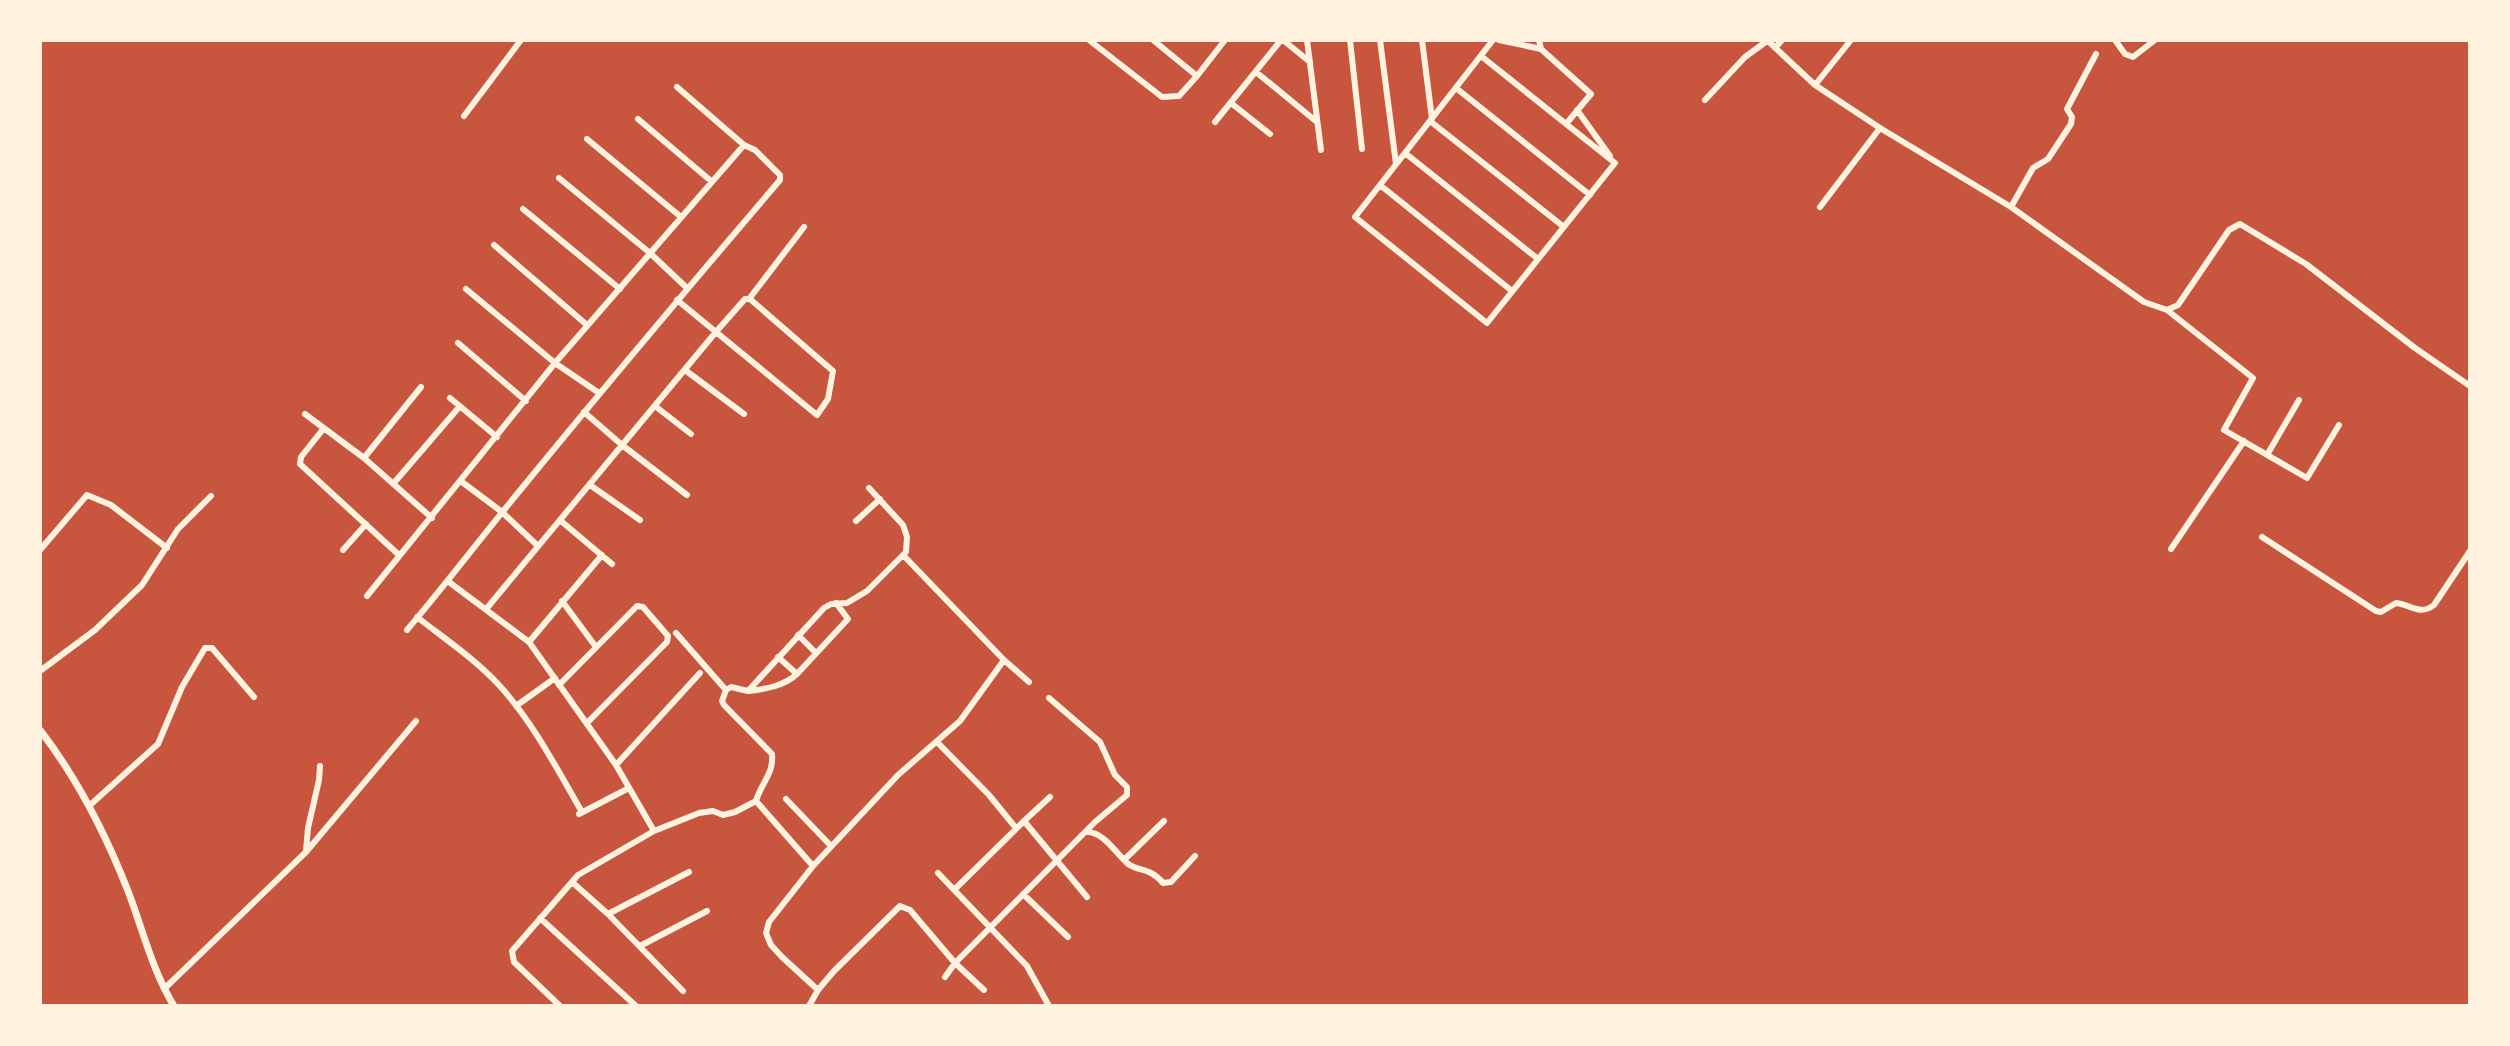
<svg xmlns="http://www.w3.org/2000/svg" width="2510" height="1046" viewBox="0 0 2510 1046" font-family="'PT Serif',serif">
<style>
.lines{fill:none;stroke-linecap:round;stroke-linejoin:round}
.minor{stroke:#fff3e0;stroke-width:6}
.tertiary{stroke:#fff3e0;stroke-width:7}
</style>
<rect width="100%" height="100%" fill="#c8553d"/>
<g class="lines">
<path class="minor" d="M1089 40 1162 97 1179 96 1197 76 1153 40
M1283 40 1310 62
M1307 40 1321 150
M1350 40 1362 149
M1380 40 1396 164
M1422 40 1432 119
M1499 40 1541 49
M1539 40 1541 49 1591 94 1566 124
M1767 40 1815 85 1880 128 2011 207 2144 302 2167 310 2178 305 2229 230 2240 224 2306 264 2415 348 2470 386
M2115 40 2125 54 2133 57 2155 40
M1775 48 1782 40
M1481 56 1615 163 1487 323 1355 217C1401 158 1447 99 1493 40
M1256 72 1317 122
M1197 76 1225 40
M1815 85 1851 40
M677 87 744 145
M1456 88 1590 195
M1705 100 1745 57 1767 41
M1231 103 1270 134
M1577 110 1610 156
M464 116 521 40
M638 119 711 181
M1430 121 1564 227
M1215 122 1281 40
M587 139 681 217
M1405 153 1538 259
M559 178 650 253 687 288
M1380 185 1512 291
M1820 207 1880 128
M2011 207 2033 168 2048 159 2071 124 2072 117 2067 109 2096 54
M523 209 620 289
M494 245 587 325
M466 289 555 363 599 393
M749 299 804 227
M2167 310 2253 378 2224 430 2307 478 2339 425
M458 343 526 401
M685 370 744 414
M450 398 497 437
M655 406 691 434
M584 412 622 445 687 495
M305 414 364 458 432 518
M324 428 301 457 300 464 399 555
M2267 455 2299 400
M364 458 421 387
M462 482 502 512 538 546
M393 484 460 406
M590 485 640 520
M561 521 612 564
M856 521 880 499
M2262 537 2376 611 2381 612 2396 603C2412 605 2420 616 2434 605L2470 551
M2171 549 2244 441
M40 550 87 495 111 505 167 548
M343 550 366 524
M904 556 1004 660 1029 682
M449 582 529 642 616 765 654 831 578 875 512 951 514 962 560 1006
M367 596 555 363 744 145 755 150 780 175V180C693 282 607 384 522 488 483 535 447 583 407 630
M562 601 596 647
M487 608 715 333 745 299H750L833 371 828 399 817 415 677 300
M417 617C445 639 475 659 499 685 533 722 557 769 582 812
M676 633 726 690 731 687 748 691 824 608 831 604 847 603 867 591 906 552 907 537 903 525 869 488
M798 635 816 653
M529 642 602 555
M778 657 797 674
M40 671 95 630 142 585 178 529 211 496
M559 685 637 606 643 607 668 636 667 642 587 723
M726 690 722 701 724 705 772 754C774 774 761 783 756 801L813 866
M749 691C766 689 784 686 797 674L848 619 836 603
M516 706 555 678
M937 742 989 795 1016 828
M616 765 700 673
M786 799 831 846
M89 806 158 744 182 687 205 648H212L254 697
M579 814 629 788
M1024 821 1050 797
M654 831 699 813 713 811 723 815 735 812 756 801
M1086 832C1103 831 1116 853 1127 863 1137 872 1149 866 1163 883L1171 882 1195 856
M306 851 308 828 319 780 320 766
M1124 860 1164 821
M938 873 1027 966 1049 1006
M572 882 608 914 683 991
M954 890 1024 821 1087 897
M1023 894 1068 937
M608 914 689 872
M540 918 636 1006
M640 946 707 911
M945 977 955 963 984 990
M164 989 306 852 416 721
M818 990 782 957 771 945 766 933 769 922 813 866 898 775 960 721 1004 660
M809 1006 818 990 834 971 900 906 910 910 955 963 1095 822 1127 795V787L1115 775 1100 742 1049 698"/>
<path class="tertiary" d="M40 730C77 778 106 835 128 891 143 930 152 970 174 1006"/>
</g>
<rect width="2510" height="1046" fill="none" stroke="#fff3e0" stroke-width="84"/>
</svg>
